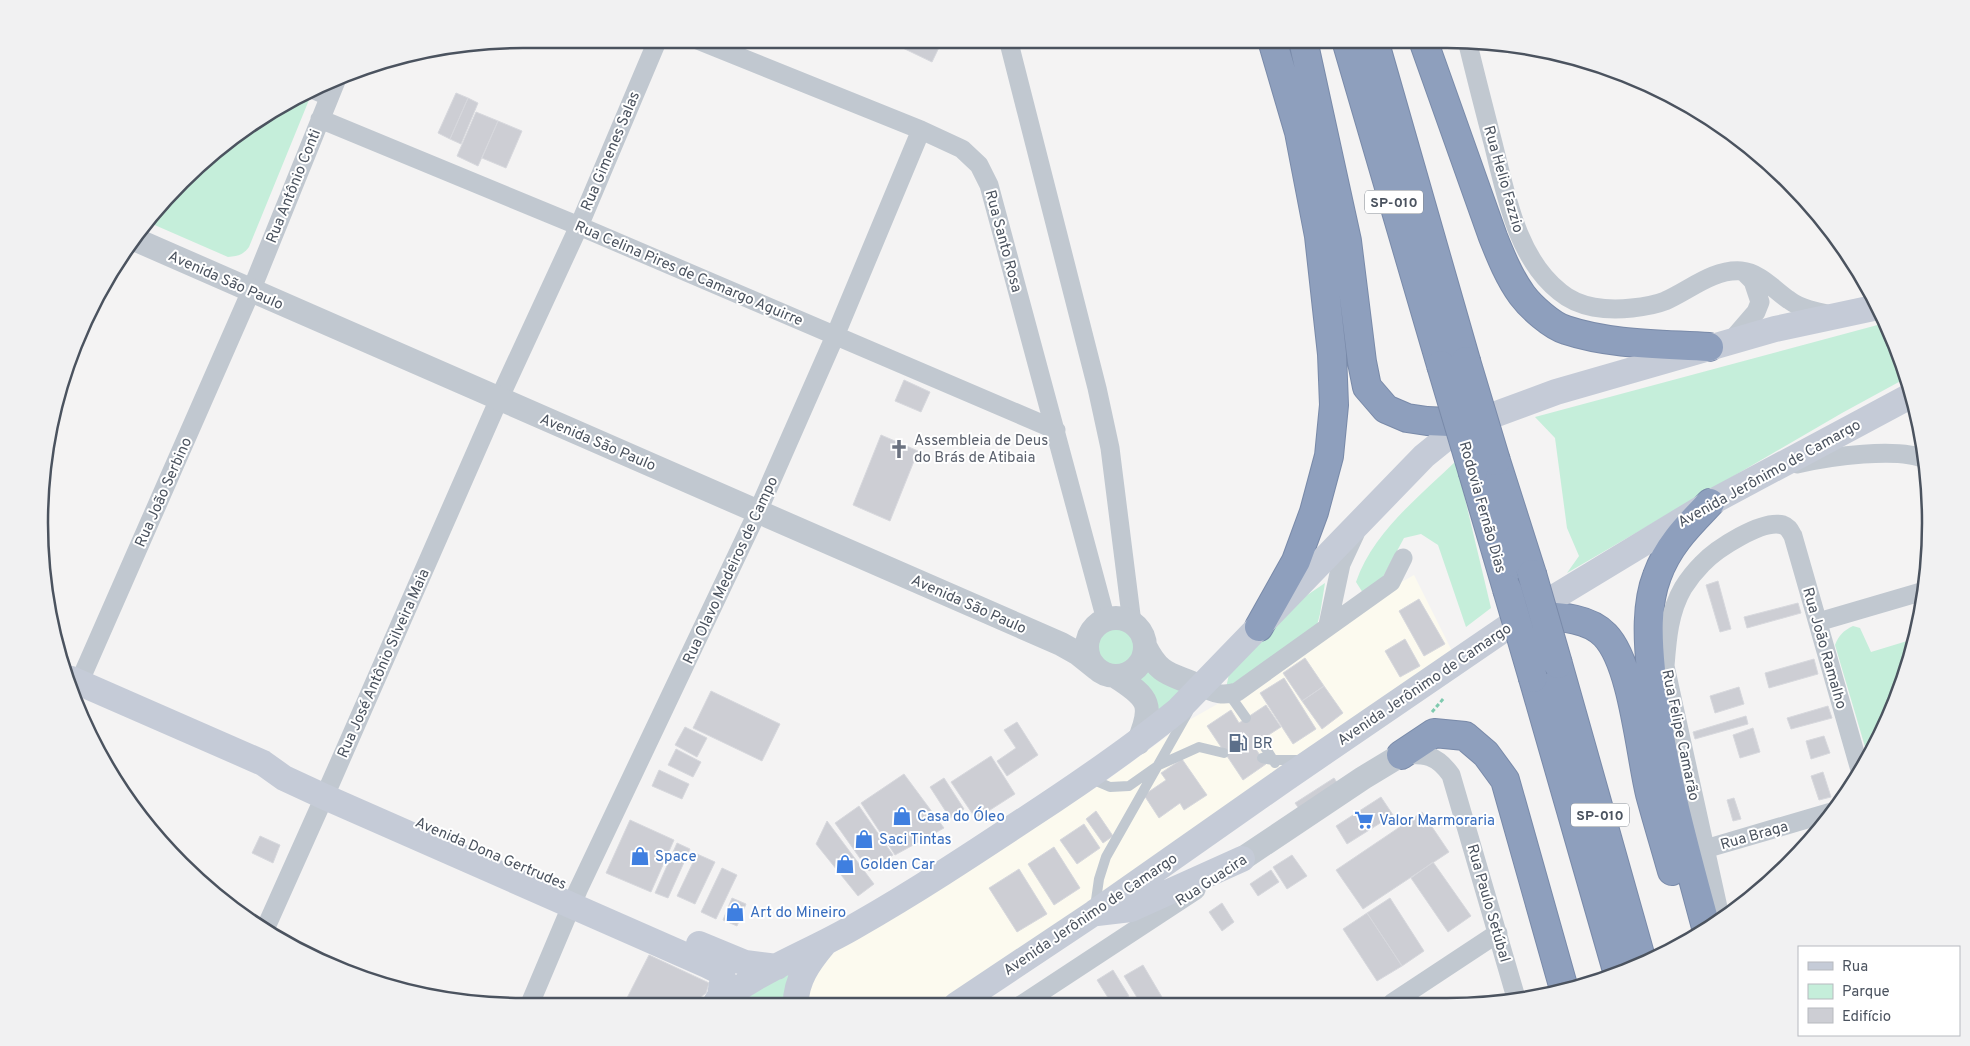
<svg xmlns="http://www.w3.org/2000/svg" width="1970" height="1046" viewBox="0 0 1970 1046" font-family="Overpass,sans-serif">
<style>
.commercial{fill:#fcfaef}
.green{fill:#c5eeda}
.building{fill:#cdced4;stroke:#d7d8dd}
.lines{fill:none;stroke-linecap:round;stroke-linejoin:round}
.motorway-casing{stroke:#798aa9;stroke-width:30}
.path{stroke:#7fcaaf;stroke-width:3;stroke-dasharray:4 2.5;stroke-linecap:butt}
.service{stroke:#c1c8d0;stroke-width:10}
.minor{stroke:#c1c8d0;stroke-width:19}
.tertiary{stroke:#c1c8d0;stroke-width:24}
.secondary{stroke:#c5cbd7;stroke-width:26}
.motorway{stroke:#8e9fbd;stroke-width:28}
.motorway-bridge-casing{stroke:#798aa9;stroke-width:30;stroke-linecap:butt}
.motorway-bridge{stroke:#8e9fbd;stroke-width:28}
.labels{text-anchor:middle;stroke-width:4;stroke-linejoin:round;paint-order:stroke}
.shield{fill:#fff;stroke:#81878f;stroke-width:1}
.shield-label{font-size:14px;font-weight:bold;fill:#4b535f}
.street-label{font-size:15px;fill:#4b535f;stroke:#fff}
.worship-label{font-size:15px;fill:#5b616d;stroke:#fff;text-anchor:start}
.service-label{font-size:15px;fill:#4e5e75;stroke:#fff;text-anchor:start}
.shop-label{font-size:15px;fill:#366cbe;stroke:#fff;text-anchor:start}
.rim{fill:none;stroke:#4b535f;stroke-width:2.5}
</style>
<rect width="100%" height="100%" fill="#f4f3f3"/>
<path class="commercial" d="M1414 575 1454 655 940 1005H808L804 990 815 969 835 952 1103 783 1191 719 1221 702 1391 588Z"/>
<path class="green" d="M311 95 249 247C243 255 238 256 228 257L150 223 228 139Z
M1885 323 1906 368 1908 377 1842 413 1567 573 1579 556 1567 528 1555 438 1535 417Z
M1456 461 1491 608 1466 627 1438 545 1421 534 1404 538 1377 588 1363 593 1356 582C1373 532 1419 497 1456 461Z
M1325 583 1320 614 1316 629 1226 688 1229 674 1297 602Z
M1853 626 1860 628 1871 652 1917 638 1915 649 1881 737 1868 757 1835 645C1839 635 1843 631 1853 626Z
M1115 627C1120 628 1125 629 1129 632 1140 639 1142 657 1130 664 1101 681 1078 635 1115 627Z
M1146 658 1188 684 1155 718 1127 676 1141 666Z
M791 968 786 1005H737Z"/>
<path class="building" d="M884 39H943L932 62Z
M456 93 468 98 450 139 438 133Z
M468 98 478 103 461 144 450 139Z
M476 112 498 121 478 166 457 156Z
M498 121 522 131 506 168 482 158Z
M904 380 930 392 921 412 895 401Z
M881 435 918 451 890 521 853 505Z
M1718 581 1731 629 1720 632 1706 585Z
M1419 599 1445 644 1424 656 1399 611Z
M1798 603 1801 613 1747 628 1744 617Z
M1405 639 1420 666 1400 677 1385 651Z
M1305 658 1324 686 1302 701 1283 673Z
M1814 659 1818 674 1769 688 1765 673Z
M1284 678 1316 729 1293 744 1260 693Z
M1324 686 1343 713 1322 729 1302 701Z
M1739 687 1744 704 1715 713 1710 696Z
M711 691 780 724 762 761 693 728Z
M1266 705 1281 727 1253 745 1266 764 1243 780 1207 726 1231 710 1239 723Z
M1828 706 1832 718 1791 729 1787 718Z
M1746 716 1748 724 1695 739 1693 732Z
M1017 722 1038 755 1007 776 997 761 1016 748 1004 730Z
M685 727 707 738 697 757 675 745Z
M1753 728 1760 752 1740 758 1733 735Z
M1824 736 1830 753 1811 759 1806 741Z
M676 749 701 762 693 777 668 765Z
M991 756 1015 794 976 819 951 782Z
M1182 759 1207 795 1184 810 1180 803 1159 818 1144 795 1166 780 1161 773Z
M659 770 689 784 682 799 652 786Z
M1823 772 1831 797 1819 800 1811 776Z
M904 774 944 828 895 855 861 803Z
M944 778 964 809 950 818 930 787Z
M1334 778 1338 784 1300 810 1295 803Z
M1381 797 1393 815 1347 844 1336 826Z
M1734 798 1741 819 1733 821 1727 800Z
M859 806 893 855 869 871 835 823Z
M1096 811 1113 836 1103 843 1086 819Z
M1422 812 1449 852 1363 909 1336 870Z
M630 820 674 840 651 892 606 873Z
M827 821 874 884 858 896 816 844Z
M1084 824 1100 848 1077 864 1060 840Z
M260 836 280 845 273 863 252 853Z
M677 843 690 849 668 898 655 893Z
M1054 847 1080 888 1054 905 1028 864Z
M697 854 715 862 695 904 677 896Z
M1292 855 1307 876 1287 889 1273 867Z
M1433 862 1471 916 1448 932 1411 878Z
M722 868 737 875 716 919 701 912Z
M1019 869 1047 914 1017 932 989 888Z
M1271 870 1279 882 1258 896 1250 884Z
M732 898 746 904 737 926 723 920Z
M1390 898 1424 951 1402 966 1367 913Z
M1222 903 1234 922 1222 931 1209 912Z
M1367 913 1402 966 1377 981 1343 929Z
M649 955 709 983 706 993 690 1006H644L627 998Z
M1143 965 1166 1004H1141L1124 976Z
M1113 970 1129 996 1115 1004H1112L1097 980Z"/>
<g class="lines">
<g class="motorway-casing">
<path id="motorway" d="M1303 40 1347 241 1362 362 1367 387 1386 409 1407 418 1427 421 1472 423
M1346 40 1441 365
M1374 40 1466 361
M1423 40 1493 237C1501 257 1509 277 1522 295 1531 307 1552 326 1566 330 1611 345 1662 344 1709 347
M1496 461 1532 574
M1473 473 1507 589
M1525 615C1551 617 1586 615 1605 635 1633 664 1640 753 1650 794 1657 820 1665 846 1672 871
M1259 627 1296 561 1314 512 1329 456 1334 405 1332 354 1319 236 1299 132 1272 40
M1558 664 1643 965
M1533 678 1618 974
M1401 755 1434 733 1465 736 1486 754 1505 780 1564 989
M1707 931C1684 845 1659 759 1651 670 1648 640 1646 604 1657 576 1668 545 1689 525 1710 503"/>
</g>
<path class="path" d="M1432 712 1444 698"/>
<path class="service" d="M312 94 328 101
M1229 694 1246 718
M1261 741 1275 763
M1262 758 1273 760H1303
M1089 778 1110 787 1129 786 1159 765 1199 747 1224 753
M1095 907 1099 879 1106 857 1188 712"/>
<path class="minor" d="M695 39 921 130 962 149 979 165 989 185 1106 620
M1008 39 1097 388 1110 448 1132 623
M1467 40C1475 74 1484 108 1493 143 1506 194 1516 257 1560 292 1579 308 1607 311 1632 308 1642 307 1655 305 1665 301 1690 290 1713 269 1741 271 1761 273 1774 290 1789 300 1801 309 1817 312 1832 315
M320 119 579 226 1056 430
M1731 341 1756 312 1760 302 1753 281 1744 272
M1797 464C1828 457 1899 446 1927 460
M1818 622 1924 591
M1328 625 1341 564 1355 534
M1201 687C1214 694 1223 696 1237 692L1391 582 1403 558
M75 692 251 291 336 81
M1401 755C1425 753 1437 755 1451 775L1517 1001
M1705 849 1831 812
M1721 921 1665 666C1667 640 1669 612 1683 588 1688 580 1695 571 1702 564 1716 549 1762 519 1783 525 1789 527 1790 531 1793 536L1860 770
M266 927 330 784 499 399 579 226 658 39
M1392 1003 1498 933
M1021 1005 1196 890
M529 1006 578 890 758 511 835 336 921 130"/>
<path class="tertiary" d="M134 239 1061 644 1077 653 1097 669
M1087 647a29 29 0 1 1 58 0a29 29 0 1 1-58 0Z
M1145 646C1161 678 1172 673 1201 687
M1115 676C1150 698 1154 705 1138 743
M1242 859 1363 778 1401 755"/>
<path class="secondary" d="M71 679 263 763 284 778 325 797 707 965 717 970 723 977 720 996 714 1006
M1097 913 1131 909 1242 859
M699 944 745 963 777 967
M796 1005C795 981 809 962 824 944
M956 1005 1094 913 1285 779 1525 615 1710 503 1912 395
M716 1006C757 970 810 953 857 925 915 892 971 855 1027 818 1079 784 1130 749 1178 710L1424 456 1445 439 1472 423 1556 392 1775 329 1878 307"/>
<use href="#motorway" class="motorway"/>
<g class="motorway-bridge-casing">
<path id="motorway-bridge" d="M1466 361 1496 461
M1441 365 1473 473
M1532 574 1558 664
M1507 589 1533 678"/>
</g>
<use href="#motorway-bridge" class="motorway-bridge"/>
</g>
<defs>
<g id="church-bare" transform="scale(1.5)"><path d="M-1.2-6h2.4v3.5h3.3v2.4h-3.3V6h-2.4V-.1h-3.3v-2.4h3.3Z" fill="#6b7280" stroke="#fff" stroke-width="2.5" paint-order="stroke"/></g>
<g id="fuel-bare" transform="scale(1.5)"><path d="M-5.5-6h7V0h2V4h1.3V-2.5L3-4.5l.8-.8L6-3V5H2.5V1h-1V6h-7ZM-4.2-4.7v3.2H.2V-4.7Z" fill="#5c6f8a" stroke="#fff" stroke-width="2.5" paint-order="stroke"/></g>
<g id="shop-bare" transform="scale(1.5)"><path d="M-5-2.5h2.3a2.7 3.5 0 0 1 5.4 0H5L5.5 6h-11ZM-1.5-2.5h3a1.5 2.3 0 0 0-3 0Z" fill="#3f7fe0" stroke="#fff" stroke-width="2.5" paint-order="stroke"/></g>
<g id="supermarket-bare" transform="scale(1.5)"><path d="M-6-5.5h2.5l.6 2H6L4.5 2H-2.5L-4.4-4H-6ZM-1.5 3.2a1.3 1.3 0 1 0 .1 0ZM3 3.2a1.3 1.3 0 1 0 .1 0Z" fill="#3f7fe0" stroke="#fff" stroke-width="2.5" paint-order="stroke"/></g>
</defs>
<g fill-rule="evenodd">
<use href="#church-bare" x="899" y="449"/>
<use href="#fuel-bare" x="1238" y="743"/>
<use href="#shop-bare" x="902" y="816"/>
<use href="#supermarket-bare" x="1364" y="820"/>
<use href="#shop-bare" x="864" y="839"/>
<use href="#shop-bare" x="640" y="856"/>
<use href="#shop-bare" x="845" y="864"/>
<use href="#shop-bare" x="735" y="912"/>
</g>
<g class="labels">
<g class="shield">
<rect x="1365" y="190.5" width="58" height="23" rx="4"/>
<rect x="1571" y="803.5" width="58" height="23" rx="4"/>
</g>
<g class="shield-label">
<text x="1394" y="207">SP-010</text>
<text x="1600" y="820">SP-010</text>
</g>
<g class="street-label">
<text transform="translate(610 151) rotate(-67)" y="5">Rua Gimenes Salas</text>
<text transform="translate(1504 179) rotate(74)" y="5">Rua Helio Fazzio</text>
<text transform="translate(293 186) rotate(-68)" y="5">Rua Antônio Conti</text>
<text transform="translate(1004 241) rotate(75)" y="5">Rua Santo Rosa</text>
<text transform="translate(689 273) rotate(23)" y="5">Rua Celina Pires de Camargo Aguirre</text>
<text transform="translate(226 280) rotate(24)" y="5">Avenida São Paulo</text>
<text transform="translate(598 442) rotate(23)" y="5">Avenida São Paulo</text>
<text transform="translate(1769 473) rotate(-29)" y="5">Avenida Jerônimo de Camargo</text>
<text transform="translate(163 492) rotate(-66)" y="5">Rua João Serbino</text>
<text transform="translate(1483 507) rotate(74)" y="5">Rodovia Fernão Dias</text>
<text transform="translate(730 570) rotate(-65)" y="5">Rua Olavo Medeiros de Campo</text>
<text transform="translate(969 604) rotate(24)" y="5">Avenida São Paulo</text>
<text transform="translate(1825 648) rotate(74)" y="5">Rua João Ramalho</text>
<text transform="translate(383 663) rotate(-66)" y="5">Rua José Antônio Silveira Maia</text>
<text transform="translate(1424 684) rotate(-34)" y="5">Avenida Jerônimo de Camargo</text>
<text transform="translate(1681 735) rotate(78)" y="5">Rua Felipe Camarão</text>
<text transform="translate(1754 835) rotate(-16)" y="5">Rua Braga</text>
<text transform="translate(491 853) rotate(23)" y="5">Avenida Dona Gertrudes</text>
<text transform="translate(1211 880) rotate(-33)" y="5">Rua Guacira</text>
<text transform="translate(1489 903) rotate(74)" y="5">Rua Paulo Setúbal</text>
<text transform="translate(1090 914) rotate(-34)" y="5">Avenida Jerônimo de Camargo</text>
</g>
<g class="worship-label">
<text x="914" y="445">Assembleia de Deus<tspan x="914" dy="17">do Brás de Atibaia</tspan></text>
</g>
<g class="service-label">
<text x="1253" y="748">BR</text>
</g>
<g class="shop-label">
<text x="917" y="821">Casa do Óleo</text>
<text x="1379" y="825">Valor Marmoraria</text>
<text x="879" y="844">Saci Tintas</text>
<text x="655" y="861">Space</text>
<text x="860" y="869">Golden Car</text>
<text x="750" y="917">Art do Mineiro</text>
</g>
</g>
<path d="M0 0H1970V1046H0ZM523 48H1447A475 475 0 0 1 1922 523V523A475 475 0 0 1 1447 998H523A475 475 0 0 1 48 523V523A475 475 0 0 1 523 48Z" fill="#f1f1f2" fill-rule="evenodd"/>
<path class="rim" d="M523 48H1447A475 475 0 0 1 1922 523V523A475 475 0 0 1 1447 998H523A475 475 0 0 1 48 523V523A475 475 0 0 1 523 48Z"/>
<rect x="1798" y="946" width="162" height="90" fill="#ffffff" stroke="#b7babf"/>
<rect x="1808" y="962" width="25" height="8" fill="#c5cbd7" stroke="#b7babf"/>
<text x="1842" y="971" font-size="15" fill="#4b535f">Rua</text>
<rect x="1808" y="984" width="25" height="15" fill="#c5eeda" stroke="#b7babf"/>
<text x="1842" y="996" font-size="15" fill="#4b535f">Parque</text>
<rect x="1808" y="1008" width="25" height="15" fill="#cdced4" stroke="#b7babf"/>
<text x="1842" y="1021" font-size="15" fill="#4b535f">Edifício</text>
</svg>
